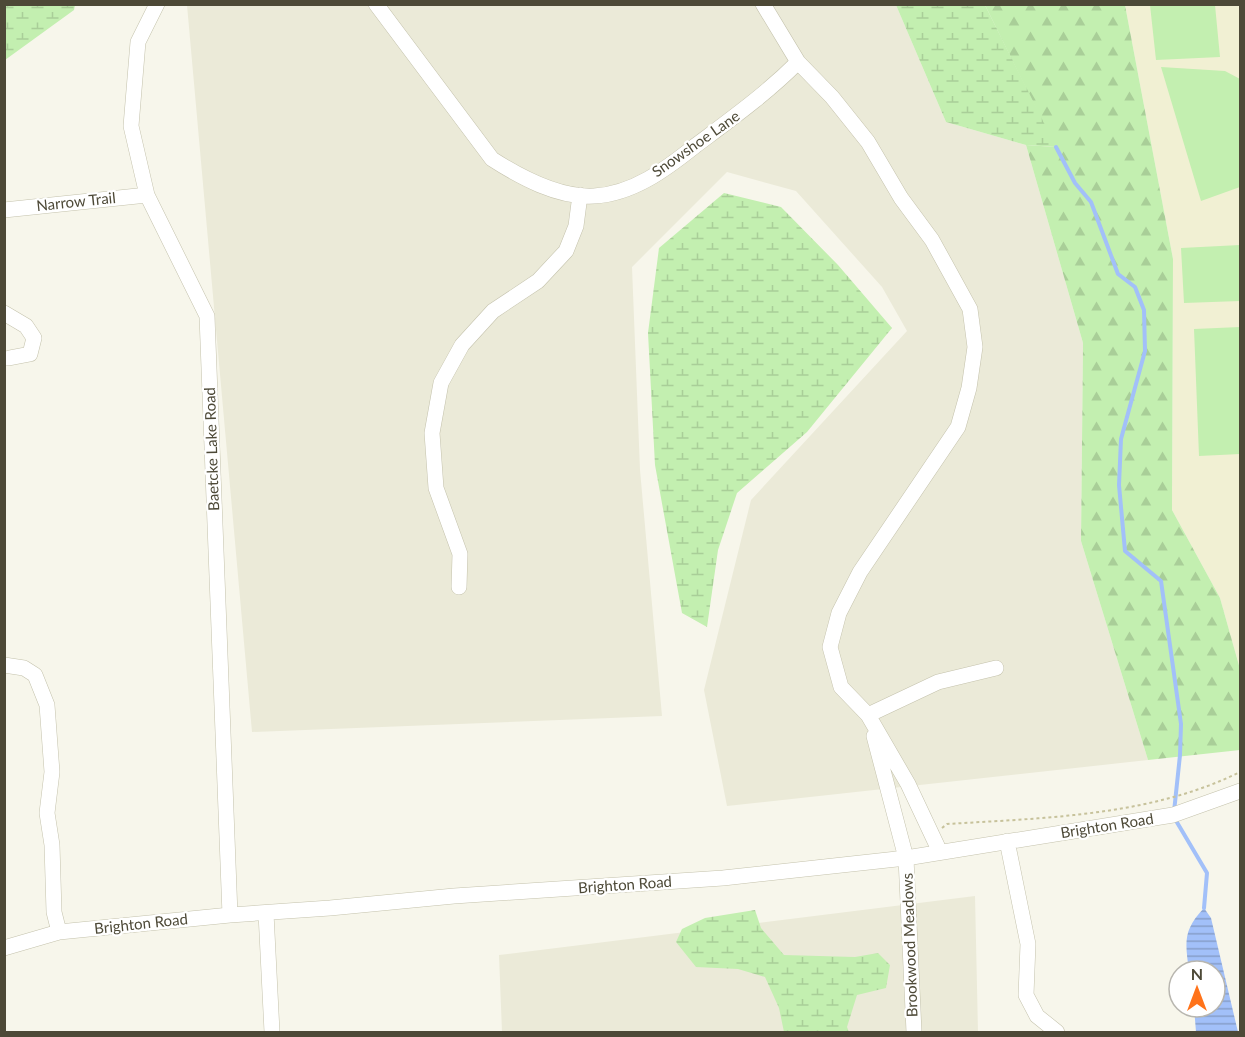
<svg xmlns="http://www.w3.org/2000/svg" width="1245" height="1037" viewBox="0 0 1245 1037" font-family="Lato,sans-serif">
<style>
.residential{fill:#ebead8}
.education{fill:#f1f0d3}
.forest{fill:url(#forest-firs)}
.wetland{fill:url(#wetland-marsh)}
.pitch{fill:#c3efb0}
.water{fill:url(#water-rules)}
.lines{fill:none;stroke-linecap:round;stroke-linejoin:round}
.stream{stroke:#a2c0f9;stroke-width:4}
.minor-casing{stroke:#c4c2ac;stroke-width:16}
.path{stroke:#c7c29b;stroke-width:2;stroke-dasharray:3 3;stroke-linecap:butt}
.minor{stroke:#fff;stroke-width:15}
.labels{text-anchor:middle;stroke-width:4.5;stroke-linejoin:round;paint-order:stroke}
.street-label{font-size:15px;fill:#4d4937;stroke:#fff}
</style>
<defs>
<pattern id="forest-firs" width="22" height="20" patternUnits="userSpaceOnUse" patternTransform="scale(1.5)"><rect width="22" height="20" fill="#c3efb0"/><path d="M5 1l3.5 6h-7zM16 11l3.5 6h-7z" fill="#a9ce98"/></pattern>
<pattern id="wetland-marsh" width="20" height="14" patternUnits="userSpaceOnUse" patternTransform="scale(1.5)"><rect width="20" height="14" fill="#c3efb0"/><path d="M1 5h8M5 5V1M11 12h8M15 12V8" fill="none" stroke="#a9ce98"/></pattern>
<pattern id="water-rules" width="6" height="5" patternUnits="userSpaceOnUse" patternTransform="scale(1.5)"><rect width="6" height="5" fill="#a2c0f9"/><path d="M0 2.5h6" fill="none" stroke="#869eca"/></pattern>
</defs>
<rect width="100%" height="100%" fill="#f7f6eb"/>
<path class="residential" d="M187 5H896L946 122 1026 145 1083 343 1081 541 1148 760 727 806 704 690 751 500 907 331 882 287 796 191 727 172 632 267 640 470 662 716 252 732Z
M975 896 978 1032H502L499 955Z"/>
<path class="education" d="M1125 5H1240V669L1220 598 1172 510 1173 259Z"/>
<path class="forest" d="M985 5H1125L1173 259 1172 510 1220 598 1240 669V750L1148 760 1081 541 1083 343 1026 145 1055 147Z"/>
<path class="wetland" d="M5 4H75V5L74 10 5 60Z
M896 5H985L1056 147 1026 145 946 122Z
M724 193 781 207 838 265 892 328 807 432 737 493 718 550 707 627 682 613 655 465 648 333 659 248Z
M755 910 761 928 784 955 855 957 878 953 890 965 886 988 857 995 847 1027 849 1032H784L779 1008 765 977 738 969 696 967 676 942 682 929 705 918Z"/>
<path class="pitch" d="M1150 5H1215L1220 57 1156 60Z
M1161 67 1225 71 1240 79V187L1201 201Z
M1240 245V301L1184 303 1181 248Z
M1240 327V454L1199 456 1194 329Z"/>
<path class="water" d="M1204 908 1211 918 1238 1032H1196L1194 1007H1215V971H1189C1185 942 1183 930 1204 908Z"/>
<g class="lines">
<path class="stream" d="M1056 147 1075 183 1091 202 1118 274 1135 287 1144 310 1145 351 1121 439 1119 485 1125 551 1161 581 1181 724 1180 755 1174 812
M1175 819 1207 873 1204 908"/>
<g class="minor-casing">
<path id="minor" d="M157 4 138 42 131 126 147 195 207 316 230 915
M376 4 492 159C520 177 558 198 594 196 633 194 666 169 695 146 731 119 766 94 798 62
M763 4 798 62 832 97 868 142 901 198 932 240 970 309 975 347 969 388 958 427 860 572 839 613 830 647 841 687 868 715 908 784 940 852
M4 210 147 195
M4 313 26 326 34 338 30 354 9 358
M459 587 460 554 436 488 432 433 441 383 462 345 493 311 538 281 566 251 576 226 580 195
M4 665 24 668 35 675 47 705 52 772 47 813 52 845 54 912 59 932
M868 715 938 682 996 668
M874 736 906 858 914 1032
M1007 841 1028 944 1026 995 1037 1016 1057 1032
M266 913 272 1032
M4 948 59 932 230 915 330 908 454 896 723 878 906 858 1173 815 1240 791"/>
</g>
<path class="path" d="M942 828 947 824C1045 818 1151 816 1240 772"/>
<use href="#minor" class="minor"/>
</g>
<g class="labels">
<g class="street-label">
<text transform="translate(696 144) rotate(-35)" y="5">Snowshoe Lane</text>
<text transform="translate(76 202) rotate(-6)" y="5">Narrow Trail</text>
<text transform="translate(212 449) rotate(-92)" y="5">Baetcke Lake Road</text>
<text transform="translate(1107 826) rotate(-9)" y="5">Brighton Road</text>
<text transform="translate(625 885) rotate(-4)" y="5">Brighton Road</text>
<text transform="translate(141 924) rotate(-6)" y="5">Brighton Road</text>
<text transform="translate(910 945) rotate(-92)" y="5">Brookwood Meadows</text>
</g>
</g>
<rect width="1245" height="1037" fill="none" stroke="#4d4937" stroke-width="12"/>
<g transform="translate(1197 989)"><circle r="28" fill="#ffffff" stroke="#b8b6af" stroke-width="1.5"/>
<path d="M0-4.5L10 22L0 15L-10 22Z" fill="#ff731a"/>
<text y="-9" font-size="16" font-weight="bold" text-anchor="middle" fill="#4d4937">N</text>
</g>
</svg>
